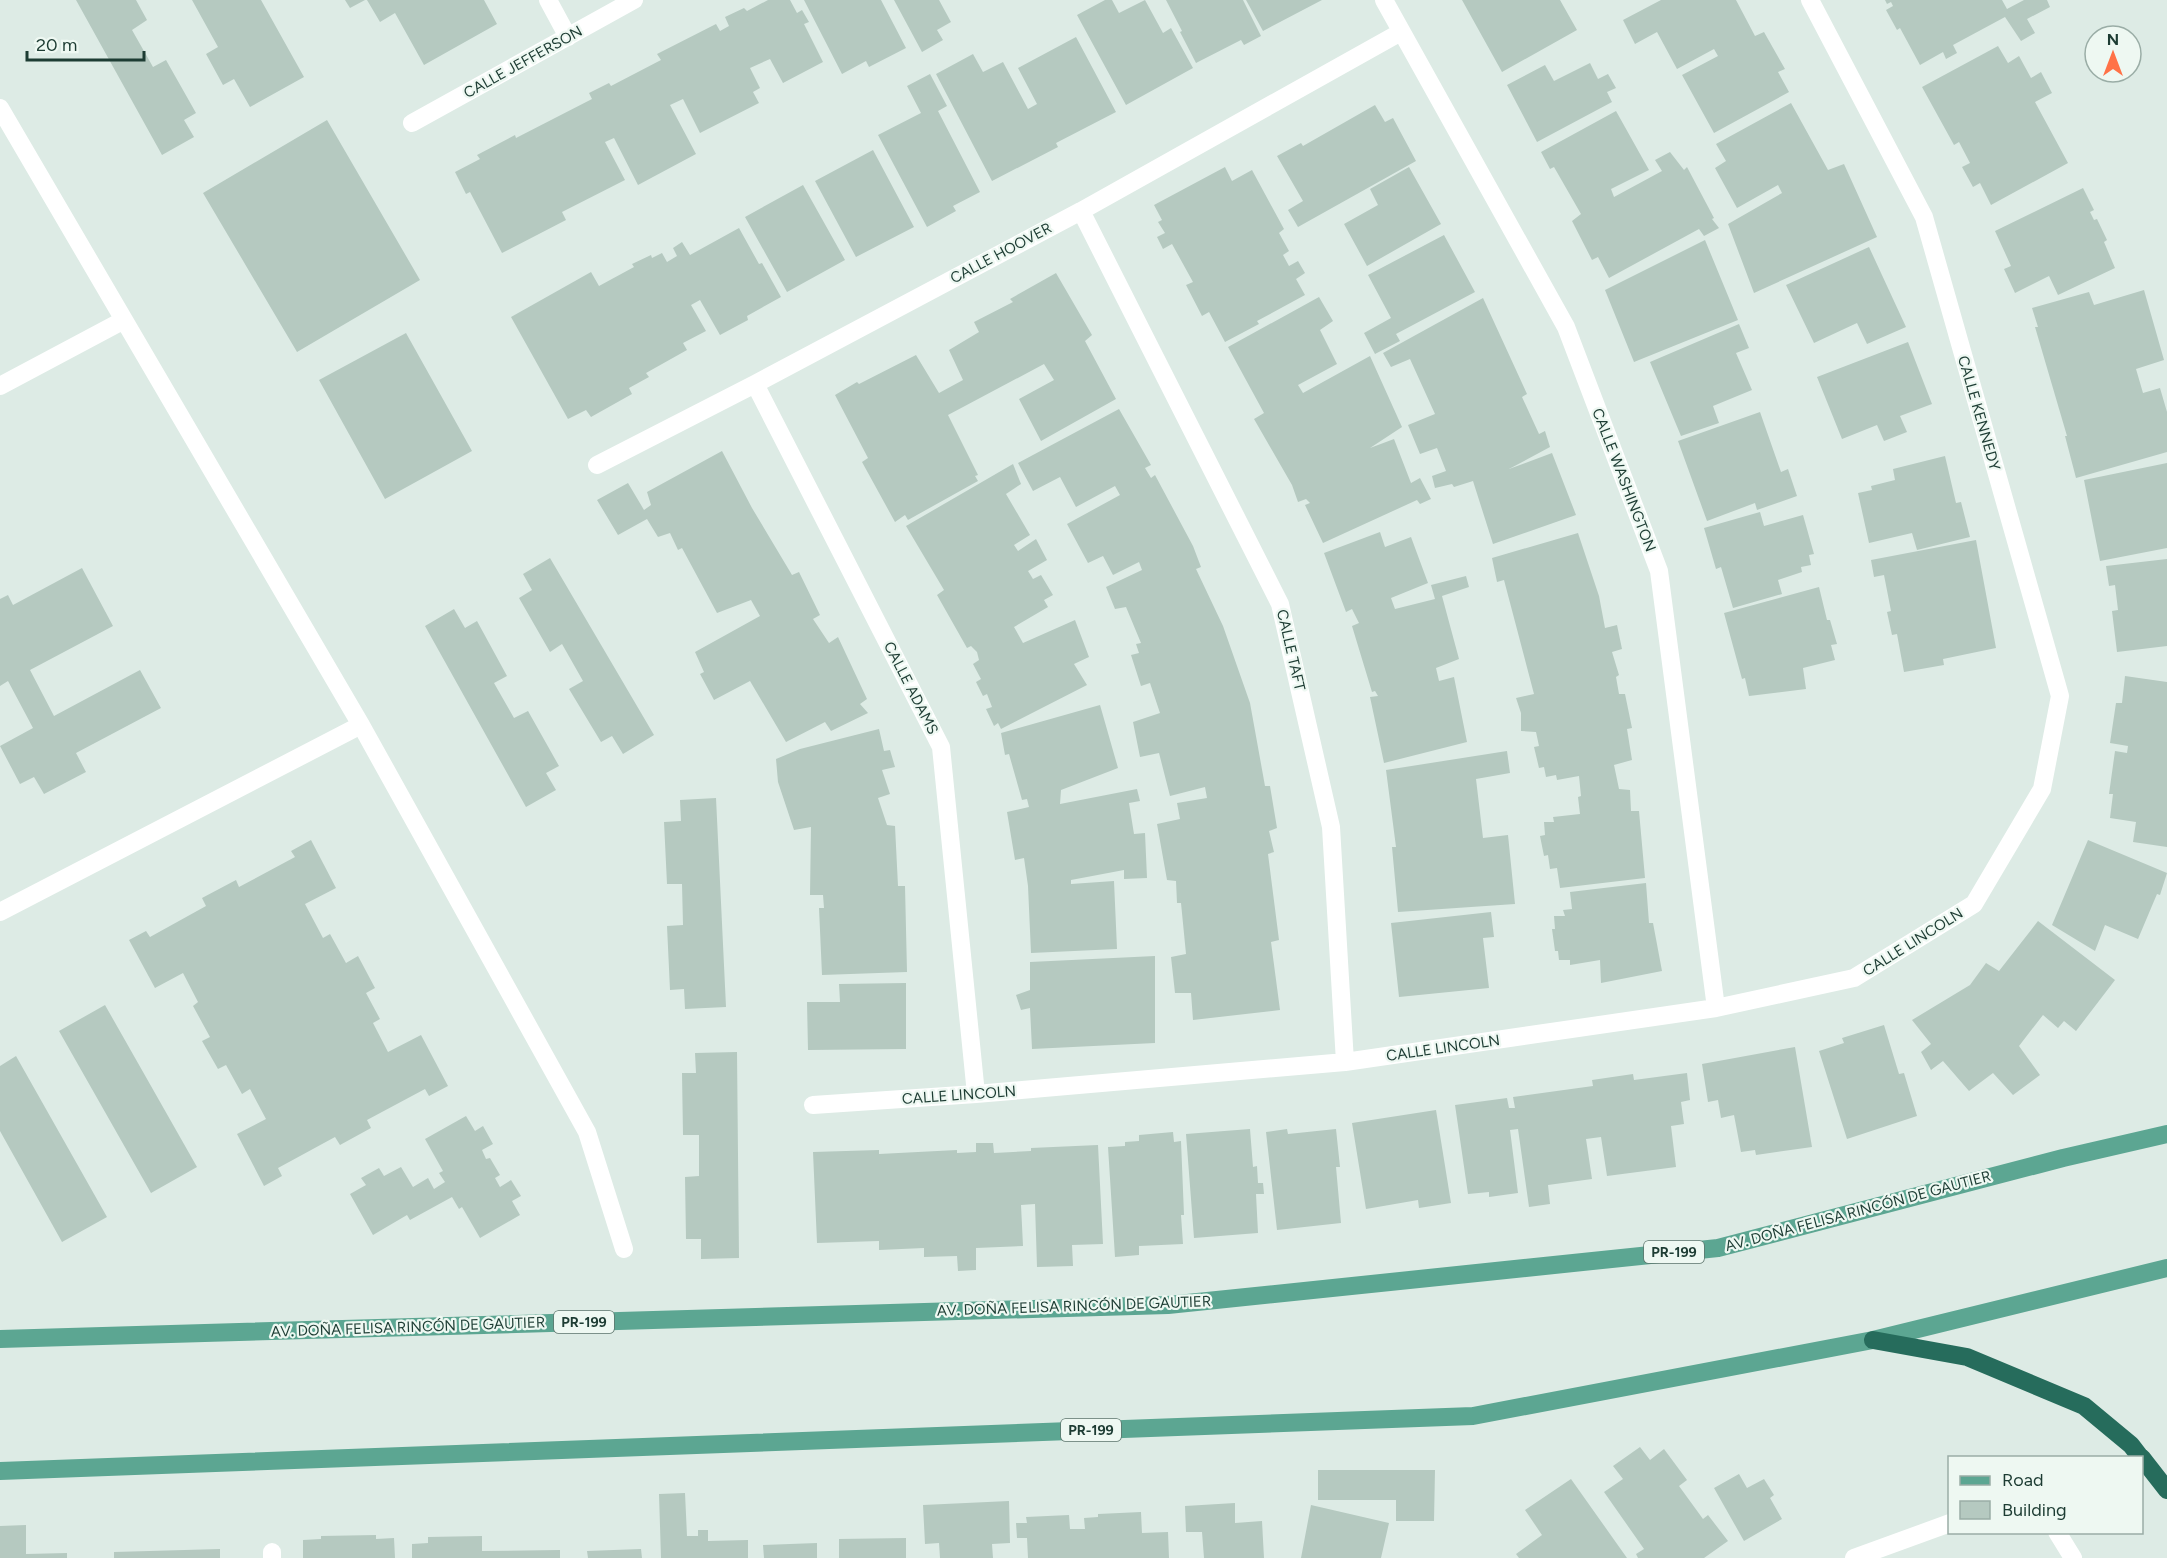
<svg xmlns="http://www.w3.org/2000/svg" width="2167" height="1558" viewBox="0 0 2167 1558" font-family="Figtree,sans-serif">
<style>
.building{fill:#b5c9c0}
.lines{fill:none;stroke-linecap:round;stroke-linejoin:round}
.service{stroke:#fff;stroke-width:18}
.minor{stroke:#fff;stroke-width:18}
.primary{stroke:#5ca692;stroke-width:18}
.motorway{stroke:#266c5c;stroke-width:18}
.labels{text-anchor:middle;stroke-width:4.5;stroke-linejoin:round;paint-order:stroke}
.shield{fill:#eef8f2;stroke:#5c746c;stroke-width:1.5}
.shield-label{font-size:14px;font-weight:bold;fill:#1d3c33}
.street-label{font-size:15px;fill:#1d3c33;stroke:#eef8f2}
</style>
<rect width="100%" height="100%" fill="#ddebe5"/>
<path class="building" d="M76 0H136L147 20 132 30 153 67 166 60 196 113 184 120 194 137 162 155Z
M192 0H261L304 77 250 107 234 79 223 85 206 54 218 47Z
M345 0H365L350 8Z
M367 0H484L497 24 424 65 395 13 380 22Z
M768 0H790L797 13 802 10 809 22 804 24 823 62 783 83 770 59 750 68 760 88 753 92 759 103 700 133 683 99 670 105 696 154 638 185 614 138 605 142 625 180 562 212 566 220 502 253 470 192 466 194 455 172 480 159 477 155 515 135 516 138 592 99 589 93 609 83 611 86 661 60 657 54 716 24 720 31 729 26 725 17 744 8 747 11Z
M804 0H881L906 48 869 67 866 61 842 74Z
M894 0H939L951 22 937 30 943 40 922 52Z
M1105 0H1112L1119 13 1145 0 1163 33 1171 28 1193 68 1126 105 1077 15Z
M1166 0H1243L1261 36 1244 45 1241 40 1196 63 1180 32 1182 31Z
M1246 0H1322L1263 31Z
M1462 0H1560L1577 30 1502 72Z
M1661 0H1736L1755 36 1764 32 1785 69 1778 72 1789 92 1714 133 1682 75 1718 56 1714 49 1677 69 1657 32 1635 44 1623 20Z
M1885 0H2002L2007 9 2024 0H2047L2050 7 2027 19 2035 33 2021 41 2005 17 1953 45 1957 53 1946 59 1943 52 1920 65 1900 28 1897 30 1886 10 1893 6 1891 2 1887 4Z
M1076 37 1116 112 1056 143 1058 147 992 181 936 74 973 54 983 72 1003 62 1028 109 1037 104 1018 68Z
M1998 46 2008 63 2019 56 2031 78 2041 72 2052 93 2035 102 2068 163 1991 205 1980 183 1973 187 1962 167 1970 163 1959 142 1954 145 1922 87Z
M1590 63 1598 79 1608 74 1616 88 1607 92 1612 102 1537 142 1507 85 1545 65 1554 81Z
M930 74 947 106 938 111 980 192 953 206 956 211 927 227 878 135 921 113 907 86Z
M1791 103 1828 170 1844 164 1877 237 1754 293 1728 224 1782 193 1778 185 1737 208 1715 168 1726 161 1716 144Z
M1375 105 1385 122 1393 118 1416 161 1298 227 1288 210 1303 201 1277 156 1301 143 1303 146Z
M1616 111 1649 170 1611 189 1614 197 1662 171 1655 160 1670 152 1684 170 1687 167 1714 218 1712 219 1719 228 1704 236 1699 229 1609 278 1598 257 1592 260 1572 221 1581 214 1554 167 1550 169 1541 152Z
M327 120 420 280 297 352 203 193Z
M873 150 914 227 856 257 815 181Z
M1225 167 1232 181 1252 170 1284 229 1279 233 1289 251 1283 255 1289 266 1298 261 1305 273 1296 279 1305 295 1257 321 1259 324 1225 342 1209 312 1202 316 1186 285 1193 282 1172 244 1163 249 1157 237 1165 233 1158 222 1162 220 1154 205Z
M1409 167 1441 224 1367 266 1344 224 1378 205 1370 189Z
M803 185 845 260 787 292 745 217Z
M2083 188 2094 210 2090 212 2094 220 2097 219 2107 240 2104 242 2115 268 2058 295 2049 276 2015 293 2004 269 2011 266 1995 231Z
M739 228 759 264 762 263 781 297 747 316 748 320 720 335 700 300 691 305 706 331 683 343 687 350 646 373 649 377 629 388 632 394 591 417 586 410 568 419 511 317 591 272 599 286 634 267 632 264 651 255 652 258 662 253 667 262 677 256 673 248 682 242 690 255Z
M1444 235 1475 292 1396 334 1400 341 1375 354 1364 333 1391 318 1368 275Z
M1705 240 1738 320 1634 362 1605 290Z
M1869 247 1906 327 1867 344 1857 323 1814 343 1786 285Z
M1056 273 1092 335 1085 341 1116 399 1041 441 1019 399 1054 380 1044 364 948 415 978 475 975 476 978 481 908 520 905 515 895 522 862 462 868 458 835 395 857 382 859 384 916 355 939 393 963 380 949 350 979 332 974 322 1013 302 1010 299Z
M2144 290 2164 360 2136 369 2143 393 2160 388 2167 412V452L2076 478 2065 436H2067L2035 327H2038L2032 308 2089 292 2094 305Z
M1319 297 1333 321 1320 330 1337 364 1298 385 1303 393 1370 356 1402 427 1370 448 1394 439 1411 483 1420 478 1431 499 1420 504 1417 500 1323 543 1305 505 1310 503 1306 499 1298 502 1292 485 1254 419 1264 413 1228 347Z
M1483 298 1527 394 1522 397 1539 434 1545 431 1550 447 1509 469 1552 453 1576 515 1493 544 1473 481 1454 487 1452 484 1435 488 1432 476 1446 471 1437 448 1420 454 1408 425 1435 414 1410 359 1391 367 1383 353Z
M1739 324 1749 348 1736 353 1752 390 1713 406 1719 423 1681 436 1650 362Z
M406 333 472 451 385 499 319 380Z
M1908 342 1932 404 1900 416 1907 432 1884 441 1877 425 1842 439 1817 377Z
M1119 409 1151 465 1145 468 1151 478 1155 475 1193 546 1201 567 1196 569 1223 626 1250 703 1265 786H1270L1277 828 1269 831 1274 852 1268 854 1279 940 1271 942 1280 1010 1193 1020 1191 993H1175L1171 957 1186 954 1181 903H1177L1176 881 1167 880 1157 824 1180 819 1177 803 1207 798 1205 787 1170 796 1159 753 1140 757 1133 722 1160 713 1150 683 1141 686 1131 655 1139 653 1136 644 1141 643 1126 607 1115 609 1106 587 1142 570 1139 562 1113 575 1103 556 1088 563 1067 524 1120 495 1115 486 1076 507 1060 477 1033 491 1018 463Z
M1760 412 1781 472 1788 469 1797 496 1757 510 1755 503 1707 521 1678 441Z
M722 451 752 508 792 575 799 572 820 615 813 619 829 643 838 637 867 699 860 704 868 713 831 731 825 722 786 742 750 681 714 700 700 674 704 672 695 652 760 616 751 600 717 613 682 548 678 550 670 533 658 537 647 519 618 535 597 500 628 483 644 510 651 505 647 492Z
M1945 456 1956 503 1961 502 1970 537 1917 550 1912 533 1869 543 1858 493 1872 490 1871 486 1895 480 1893 469Z
M2167 463V548L2100 561 2084 480Z
M1013 464 1021 484 1006 494 1030 535 1014 545 1018 551 1036 539 1047 560 1028 571 1033 579 1041 575 1053 595 1044 600 1048 607 1014 627 1023 643 1075 620 1089 657 1074 664 1087 685 1001 729 998 723 994 726 986 709 992 707 987 694 983 696 976 682 981 679 973 664 979 660 977 652 971 646 967 648 937 595 944 590 906 526Z
M1760 512 1764 526 1803 515 1814 554 1809 555 1811 565 1801 567 1802 572 1778 580 1782 594 1733 608 1721 567 1716 569 1704 528Z
M1380 532 1385 547 1411 537 1428 583 1391 598 1395 609 1435 599 1431 585 1466 576 1469 587 1442 596 1459 659 1436 668 1439 681 1454 677 1467 742 1384 763 1370 697 1378 696 1375 691 1372 692 1352 626 1359 623 1352 609 1346 612 1324 553Z
M1578 533 1599 596 1605 628 1617 625 1622 649 1612 652 1619 675 1616 677 1619 694H1625L1632 728 1627 729 1632 760 1614 765 1619 789 1630 790 1631 811H1639L1645 878 1560 888 1557 868 1550 869 1548 855 1544 856 1540 836 1545 835 1544 822H1554L1553 817 1580 814 1578 797 1581 796 1579 776 1557 780 1556 775 1546 777 1544 767 1539 768 1534 747 1539 746 1536 732 1521 731V713L1516 698 1534 694 1504 580 1497 582 1492 558Z
M1976 540 1996 648 1943 659 1944 665 1904 672 1897 634 1892 635 1887 612 1891 611 1884 575 1874 577 1871 560Z
M550 558 654 735 623 754 612 736 601 742 569 689 583 681 562 644 550 652 519 598 532 590 523 574Z
M2167 559V646L2117 652 2112 611 2118 610 2115 585 2109 586 2106 566Z
M82 568 113 626 30 670 54 716 140 670 161 708 76 753 86 772 44 794 34 777 20 784 0 746 33 728 8 681 0 686V599L8 595 13 605Z
M1819 587 1827 620H1830L1837 644 1831 645 1835 660 1803 668 1806 689 1749 696 1745 678 1742 679 1724 613Z
M454 609 465 628 477 621 507 676 494 683 514 718 528 711 559 766 546 773 556 790 526 807 425 626Z
M2125 676 2167 682V847L2133 842 2136 822 2110 818 2113 794H2109L2115 751 2127 753 2128 746 2110 743 2116 703H2122Z
M1100 705 1118 768 1061 790 1060 804 1137 789 1140 801 1129 803 1134 834 1145 833 1147 878 1124 879V870L1071 880V884L1114 881 1117 949 1031 953 1028 886 1024 858 1015 860 1007 812 1029 807 1027 799 1022 800 1009 754 1005 755 1001 733Z
M879 729 884 751 890 750 895 767 882 770 890 794 878 798 887 825 895 826 898 886H905L907 972 822 975 819 908H824L823 895H810L811 827 794 830 778 782 776 759 800 749Z
M1507 751 1510 773 1476 779 1483 838 1508 835 1515 904 1398 912 1392 847H1396L1386 770Z
M716 798 726 1007 685 1009 684 989 670 990 667 926 683 925 682 884H667L664 822 681 821 680 800Z
M311 840 336 888 305 904 323 938 330 934 346 963 358 956 375 988 366 993 380 1019 373 1023 388 1052 421 1035 448 1086 429 1096 425 1089 367 1120 371 1128 340 1145 335 1137 278 1168 282 1176 264 1186 237 1134 266 1119 250 1089 242 1094 226 1065 218 1069 202 1041 210 1037 193 1006 198 1002 183 973 155 988 129 940 146 931 150 937 206 906 202 898 236 880 239 887 295 857 291 851Z
M2088 840 2167 873 2160 895 2157 894 2138 939 2105 925 2095 951 2052 925Z
M1646 883 1649 923H1653L1662 971 1601 983 1600 960 1570 965V960H1559L1558 951H1555L1552 929H1555L1554 916H1565L1563 910 1572 909 1570 892Z
M1491 912 1494 937 1483 938 1489 988 1399 997 1391 923Z
M2038 921 2115 980 2076 1031 2064 1021 2058 1028 2043 1015 2019 1046 2040 1075 2013 1095 1993 1073 1969 1091 1943 1061 1931 1070 1921 1052 1931 1044 1912 1020 1970 985 1986 963 1999 971Z
M1155 956V1043L1032 1049 1030 1008 1021 1010 1016 995 1030 990V962Z
M906 983V1049L808 1050 807 1002H840L839 984Z
M105 1005 197 1167 151 1193 59 1031Z
M1884 1025 1899 1074 1904 1073 1917 1116 1847 1139 1819 1051 1844 1043 1842 1038Z
M1795 1047 1812 1147 1756 1155 1755 1150 1741 1152 1734 1115 1721 1118 1718 1100 1708 1102 1702 1064Z
M737 1052 739 1258 701 1259V1239H686L685 1177 699 1176V1135H683L682 1073H696L695 1053Z
M16 1056 107 1217 62 1242 0 1131V1066Z
M1687 1073 1690 1100 1681 1102 1684 1124 1671 1126 1676 1167 1607 1176 1601 1137 1586 1139 1592 1179 1548 1185 1550 1204 1529 1207 1518 1129 1510 1130 1518 1193 1489 1197V1192L1468 1194 1455 1105 1507 1098 1509 1108H1515L1513 1097 1593 1086 1592 1080 1633 1074 1634 1080Z
M1436 1110 1451 1203 1419 1208 1418 1200 1366 1209 1352 1123Z
M466 1116 475 1131 483 1126 493 1144 482 1150 486 1159 490 1158 500 1175 495 1178 500 1187 511 1180 521 1196 512 1201 520 1215 480 1238 462 1207 459 1209 452 1197 410 1220 407 1215 373 1235 350 1194 366 1185 361 1178 379 1168 384 1176 401 1167 413 1187 428 1178 434 1189 445 1182 439 1173 443 1171 425 1139Z
M1250 1129 1253 1167 1257 1166 1258 1183H1263L1264 1194H1256L1258 1233 1194 1238 1186 1134Z
M1287 1129 1288 1134 1336 1129 1340 1167H1336L1341 1223 1277 1230 1266 1132Z
M1173 1132 1174 1142 1181 1141 1184 1215H1181L1183 1244 1139 1246V1255L1115 1257 1108 1147 1125 1146V1142L1139 1141V1135Z
M976 1143H993L994 1153 1031 1151V1148L1098 1145 1103 1244 1072 1245 1073 1266 1037 1267 1035 1204 1021 1205 1023 1246 976 1248V1270L958 1271 957 1256 924 1257V1248L879 1250V1241L817 1243 813 1152 879 1150V1154L957 1150V1153L976 1152Z
M1640 1447 1650 1460 1664 1449 1687 1480 1679 1486 1703 1519 1708 1515 1728 1541 1704 1558H1638L1636 1554 1644 1549 1604 1492 1623 1479 1613 1466Z
M1318 1470H1435L1434 1521H1396V1500H1318Z
M1739 1474 1747 1488 1764 1479 1774 1495 1770 1498 1782 1519 1744 1541 1714 1488Z
M1571 1479 1627 1558H1519L1516 1554 1542 1535 1525 1510Z
M685 1493 687 1536H698V1530H708V1541L748 1540V1558H661L659 1494Z
M1009 1501 1010 1543 992 1544 993 1558H940L939 1543 925 1544 923 1505Z
M1235 1503V1523L1262 1521 1264 1558H1204L1202 1532H1186L1185 1506Z
M1311 1505 1389 1523 1381 1558H1301Z
M1141 1512 1142 1533 1168 1532 1169 1558H1028L1027 1538H1017L1016 1523H1027L1026 1517 1069 1515 1070 1529H1085L1084 1518 1098 1517V1514Z
M26 1525V1554L67 1553V1558H0V1526Z
M376 1535V1539L394 1538 395 1558H303V1540L321 1539V1536Z
M482 1536V1551L560 1550V1558H412V1544L428 1543V1537Z
M906 1538V1558H839V1539Z
M817 1543V1558H764L763 1545Z
M220 1549V1558H114V1552Z
M641 1549 642 1558H588L587 1551Z"/>
<g class="lines">
<path class="service" d="M0 108 361 725 587 1132 624 1249
M0 386 124 320
M0 912 361 725"/>
<path class="minor" d="M548 0 568 37
M1384 0 1566 327 1659 571 1716 1008
M412 123 634 0
M1081 211 1280 604 1331 827 1345 1062
M755 384 941 747 976 1094
M597 465 755 384 1081 211 1401 32
M813 1105 976 1094 1345 1062 1716 1008 1854 978 1974 904 2042 789 2060 696 1924 217 1810 0
M2057 1532 2073 1558
M272 1552V1558
M1854 1558 1950 1523"/>
<path class="primary" d="M0 1339 1168 1305 1718 1248 2063 1158 2167 1134
M0 1471 1473 1416 1873 1340 2167 1268"/>
<path class="motorway" d="M1873 1340 1967 1357 2084 1406 2131 1445 2141 1458
M2142 1458 2167 1490"/>
</g>
<g class="labels">
<g class="shield">
<rect x="1644" y="1241" width="60" height="22" rx="4.5"/>
<rect x="554" y="1311" width="60" height="22" rx="4.5"/>
<rect x="1061" y="1419" width="60" height="22" rx="4.5"/>
</g>
<g class="shield-label">
<text x="1674" y="1257">PR-199</text>
<text x="584" y="1327">PR-199</text>
<text x="1091" y="1435">PR-199</text>
</g>
<g class="street-label">
<text transform="translate(523 62) rotate(-29)" y="5">CALLE JEFFERSON</text>
<text transform="translate(1001 253) rotate(-28)" y="5">CALLE HOOVER</text>
<text transform="translate(1979 413) rotate(74)" y="5">CALLE KENNEDY</text>
<text transform="translate(1624 480) rotate(69)" y="5">CALLE WASHINGTON</text>
<text transform="translate(1291 650) rotate(77)" y="5">CALLE TAFT</text>
<text transform="translate(911 688) rotate(63)" y="5">CALLE ADAMS</text>
<text transform="translate(1913 942) rotate(-32)" y="5">CALLE LINCOLN</text>
<text transform="translate(1443 1048) rotate(-8)" y="5">CALLE LINCOLN</text>
<text transform="translate(959 1095) rotate(-4)" y="5">CALLE LINCOLN</text>
<text transform="translate(1858 1211) rotate(-15)" y="5">AV. DOÑA FELISA RINCÓN DE GAUTIER</text>
<text transform="translate(1074 1306) rotate(-2)" y="5">AV. DOÑA FELISA RINCÓN DE GAUTIER</text>
<text transform="translate(408 1327) rotate(-2)" y="5">AV. DOÑA FELISA RINCÓN DE GAUTIER</text>
</g>
</g>
<rect x="1948" y="1456" width="195" height="78" fill="#eef8f2" stroke="#9aada6" stroke-width="1.5"/>
<rect x="1960" y="1476" width="30" height="9" fill="#5ca692" stroke="#9aada6" stroke-width="1.5"/>
<text x="2002" y="1486" font-size="18" fill="#1d3c33">Road</text>
<rect x="1960" y="1501" width="30" height="18" fill="#b5c9c0" stroke="#9aada6" stroke-width="1.5"/>
<text x="2002" y="1516" font-size="18" fill="#1d3c33">Building</text>
<g transform="translate(2113 54)"><circle r="28" fill="#eef8f2" stroke="#9aada6" stroke-width="1.5"/>
<path d="M0-4.5L10 22L0 15L-10 22Z" fill="#ff7247"/>
<text y="-9" font-size="16" font-weight="bold" text-anchor="middle" fill="#1d3c33">N</text>
</g>
<path d="M27 51v9h117v-9" fill="none" stroke="#1d3c33" stroke-width="3"/>
<text x="36" y="51" font-size="18" fill="#1d3c33" stroke="#eef8f2" stroke-width="4.5" paint-order="stroke">20 m</text>
</svg>
